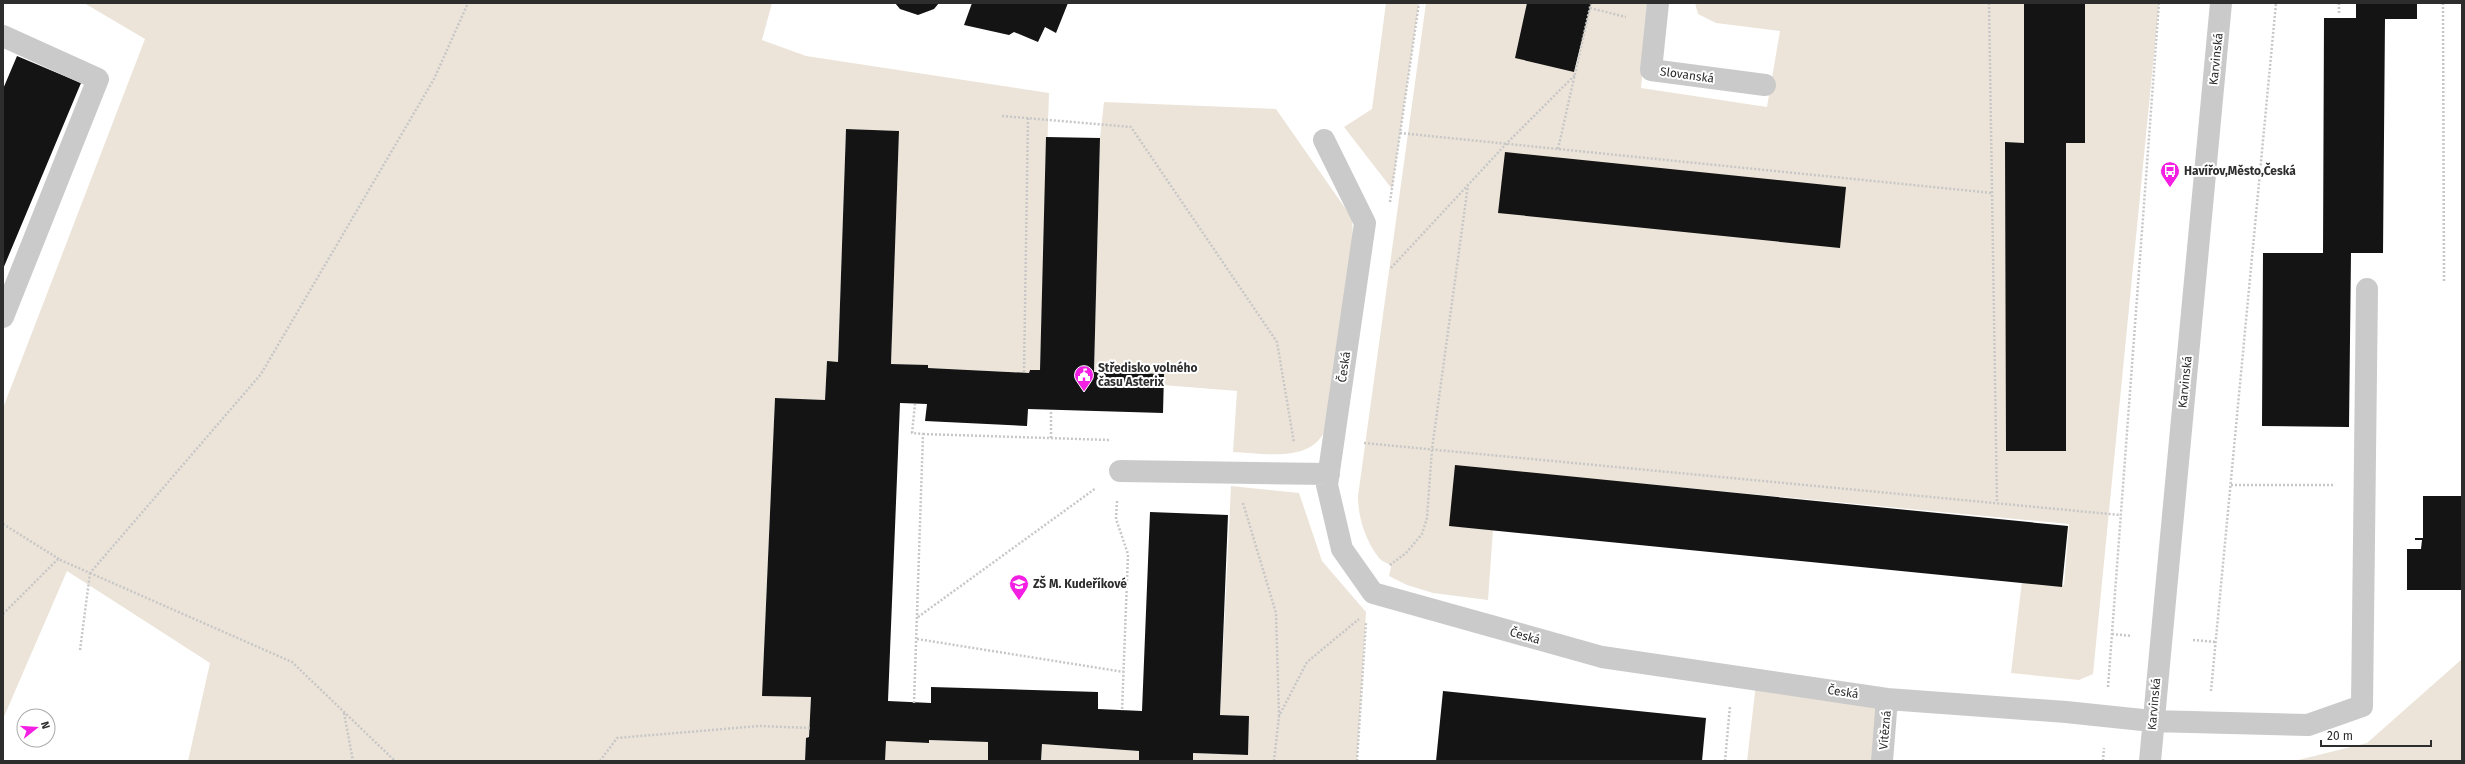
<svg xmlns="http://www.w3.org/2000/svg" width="2465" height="764" viewBox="0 0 2465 764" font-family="'Fira Sans',sans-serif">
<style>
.green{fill:#ece4d9}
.building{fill:#141414}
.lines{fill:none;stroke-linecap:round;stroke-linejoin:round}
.path{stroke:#c7c7c7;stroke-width:2.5;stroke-dasharray:2 2;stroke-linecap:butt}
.minor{stroke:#cacaca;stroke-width:22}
.labels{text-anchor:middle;stroke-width:4;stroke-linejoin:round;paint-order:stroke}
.street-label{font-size:12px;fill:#2d2d2d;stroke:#fff}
.poi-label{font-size:12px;font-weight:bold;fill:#2d2d2d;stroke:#fff;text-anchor:start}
</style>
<rect width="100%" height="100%" fill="#fff"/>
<path class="green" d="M84 3H772L762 40 806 56 1049 93 1040 370H1030L1029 373 928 368V365L891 364 899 131 846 129 838 362H827L825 400 775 398 762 696 811 697 809 737 806 738 805 761H188L210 663 67 571 3 719V408L145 39Z
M1386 3H1419L1392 189 1344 127 1372 109Z
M1426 3H1649L1641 88 1767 107 1780 31 1716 23 1698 14 1695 3H2159L2093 674 2079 680 2011 673 2022 581 2064 585 2069 524 1550 475 1493 530 1488 600 1433 593 1407 585 1389 576 1391 567C1388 562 1382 562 1379 558 1365 540 1358 517 1358 496Z
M1104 102 1276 109 1352 218 1353 239 1326 428C1312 464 1264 453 1233 452L1237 391 1163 385 1164 374 1094 372 1100 138Z
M1231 486 1299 493 1322 561 1366 612 1357 761H1193V753L1248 755 1249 716 1220 715Z
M2462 659V761H2294L2367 743Z
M1756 684 1880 706 1878 761H1747Z
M929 740 988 742V761H885L886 741 928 743Z
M1042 744 1139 751V761H1041Z"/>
<path class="building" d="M895 3H939L934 9 918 15 900 9Z
M972 3H1068L1056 33 1045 27 1038 42 1014 32 1009 35 964 25Z
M1527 3H1591L1574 72 1515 58Z
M2024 3H2085V143H2066V451H2006L2005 142 2024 143Z
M2356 3H2417V19H2385L2383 253H2351L2349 427 2262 426 2263 253H2323L2324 18H2356Z
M17 56 81 83 3 269V89Z
M846 129 899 131 891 364 928 365V368L1029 373 1030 370H1040L1046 137 1100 138 1094 372 1164 374 1163 413 1028 409 1027 426 925 421 927 404 900 403 888 701 931 703V687L1098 692V709L1142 711 1150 512 1228 515 1220 715 1249 716 1248 755 1193 753V761H1139V751L1042 744 1041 761H988V742L929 740V743L886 741 885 761H805L806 738 809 737 811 697 762 696 775 398 825 400 827 361 838 362Z
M1505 152 1846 187 1840 248 1498 213Z
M1455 465 2068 526 2062 587 1449 526Z
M2423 496H2462V590H2407V549H2421L2422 540H2415V538H2423Z
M1443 691 1706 718 1702 761H1436Z"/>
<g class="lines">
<path class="path" d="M1989 3 1997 503
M2339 3V13
M2443 3 2444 281
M1590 8 1626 17
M1002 116 1131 127 1277 342 1294 443
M1400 133 1992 193
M1558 149 1591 3
M1390 202 1419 3
M1391 268 1506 144 1575 75
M1024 372 1028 118
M923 434 1110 440
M1051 438V410
M1364 443 2120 515
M2231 485H2334
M1117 501 1116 519 1128 554 1122 711
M1243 503 1276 613 1279 716
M3 524 59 559
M1390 565 1406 553 1422 534 1427 518 1432 449 1468 185
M90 573 292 662 395 761
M3 614 58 559 90 573 261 374 434 79 468 3
M918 617 1096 488
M2112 634 2132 636
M917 639 1124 672
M2193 640 2216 642
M80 650 90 573
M2108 687 2159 3
M2211 691 2276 3
M914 703 923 434 912 433 915 404
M344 713 353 761
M600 761 617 738 759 726 810 728
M1274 761 1279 716 1307 662 1359 619
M1357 761 1366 622
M1725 761 1730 706
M2103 761 2104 748"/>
<path class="minor" d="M1658 3 1651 70 1765 85
M3 36 98 79 3 317
M1324 140 1365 223 1327 485 1342 549 1373 593 1602 657 1887 699 2066 712 2152 721 2308 725 2362 706 2367 289
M1120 471 1329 474
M1882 761 1887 699
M2150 761 2221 3"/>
</g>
<defs>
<g id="bus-pin" transform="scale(1)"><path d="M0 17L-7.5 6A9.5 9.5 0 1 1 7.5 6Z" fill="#f31fe3" stroke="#fff"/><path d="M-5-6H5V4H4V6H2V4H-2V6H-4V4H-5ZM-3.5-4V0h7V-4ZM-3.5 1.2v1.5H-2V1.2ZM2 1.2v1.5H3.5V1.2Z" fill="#fff"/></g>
<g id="civic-pin" transform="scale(1)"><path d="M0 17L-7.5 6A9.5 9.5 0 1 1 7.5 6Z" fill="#f31fe3" stroke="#fff"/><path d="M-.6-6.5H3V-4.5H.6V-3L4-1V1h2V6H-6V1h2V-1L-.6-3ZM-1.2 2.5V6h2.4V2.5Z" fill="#fff"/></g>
<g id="school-pin" transform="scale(1)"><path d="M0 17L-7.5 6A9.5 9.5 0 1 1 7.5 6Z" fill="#f31fe3" stroke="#fff"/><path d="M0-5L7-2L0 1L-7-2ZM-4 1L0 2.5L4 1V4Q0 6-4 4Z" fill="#fff"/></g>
</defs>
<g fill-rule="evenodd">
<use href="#bus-pin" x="2170" y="171"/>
<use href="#civic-pin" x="1084" y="375"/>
<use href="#school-pin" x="1019" y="584"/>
</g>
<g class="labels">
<g class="street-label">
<text transform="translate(2216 59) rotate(-84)" y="4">Karvinská</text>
<text transform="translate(1687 75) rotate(8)" y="4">Slovanská</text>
<text transform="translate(1344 367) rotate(-82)" y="4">Česká</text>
<text transform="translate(2185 382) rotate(-84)" y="4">Karvinská</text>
<text transform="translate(1525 636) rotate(16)" y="4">Česká</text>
<text transform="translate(1843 692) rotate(8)" y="4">Česká</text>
<text transform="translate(2154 704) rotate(-85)" y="4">Karvinská</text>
<text transform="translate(1885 730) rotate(-85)" y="4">Vítězná</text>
</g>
<g class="poi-label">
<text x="2184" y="175">Havířov,Město,Česká</text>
<text x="1098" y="372">Středisko volného<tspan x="1098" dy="14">času Asterix</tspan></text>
<text x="1033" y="588">ZŠ M. Kudeříkové</text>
</g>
</g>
<rect width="2465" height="764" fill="none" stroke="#2d2d2d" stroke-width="8"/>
<g transform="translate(36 728) rotate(73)"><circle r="19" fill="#ffffff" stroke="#ababab"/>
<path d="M0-3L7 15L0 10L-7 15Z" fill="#f31fe3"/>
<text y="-6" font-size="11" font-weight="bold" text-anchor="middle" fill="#2d2d2d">N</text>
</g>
<path d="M2321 740v6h110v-6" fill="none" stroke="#2d2d2d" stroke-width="2"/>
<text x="2327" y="740" font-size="12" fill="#2d2d2d" stroke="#ffffff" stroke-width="3" paint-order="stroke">20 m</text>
</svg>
